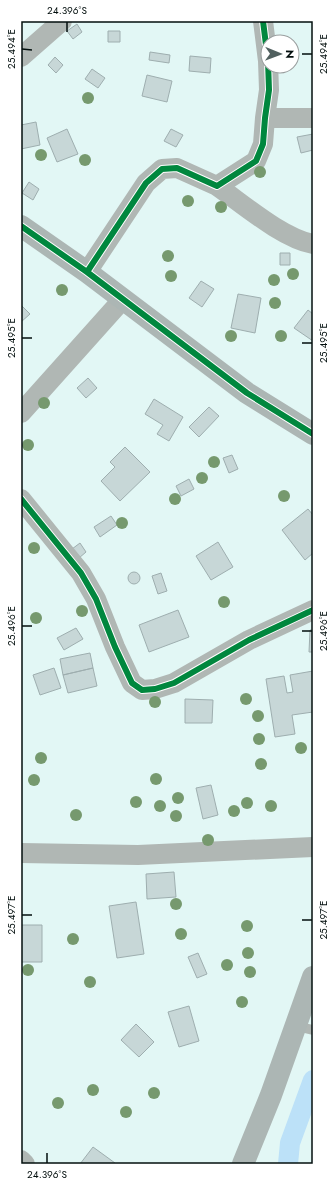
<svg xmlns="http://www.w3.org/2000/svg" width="334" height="1185" viewBox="0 0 334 1185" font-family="Jost,sans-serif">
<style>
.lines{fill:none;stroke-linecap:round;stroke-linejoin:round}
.canal{stroke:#bce1f8;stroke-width:20}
.building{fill:#c7d7d7;stroke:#9eaeaf}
.lane{stroke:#b0b7b4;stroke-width:10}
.street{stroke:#b0b7b4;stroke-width:20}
.secondary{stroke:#acb6b4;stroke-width:22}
.cycleway-casing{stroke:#fff;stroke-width:8}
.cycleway{stroke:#00873e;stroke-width:6}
.tree{fill:#76996e}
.ticks{fill:none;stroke:#030f0e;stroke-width:1.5}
.neatline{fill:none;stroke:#030f0e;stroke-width:1.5}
.ticks-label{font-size:10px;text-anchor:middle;fill:#030f0e}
</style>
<rect width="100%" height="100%" fill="#e2f7f5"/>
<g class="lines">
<path class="canal" d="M288 1164 290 1143 313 1080"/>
</g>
<path class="building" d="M77 24 82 32 73 39 67 31Z
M108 31H120V42H108Z
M150 52 170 55 169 63 149 60Z
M190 56 211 58 210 73 189 71Z
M55 57 63 65 56 73 48 65Z
M92 69 105 78 98 88 85 79Z
M147 75 172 81 167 102 142 96Z
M36 122 40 145 21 149V125Z
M67 129 78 154 57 162 47 138Z
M171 129 183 135 176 147 164 141Z
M313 134V150L301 153 297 137Z
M29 182 39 189 33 200 22 193Z
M280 253H290V265H280Z
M201 281 214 289 202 307 189 298Z
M238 294 261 298 255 333 231 328Z
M21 305 30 314 21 322Z
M308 310 313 314V341L294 328Z
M88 378 97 388 86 398 77 388Z
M154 399 183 417 169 441 157 434 163 425 145 414Z
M209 407 219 416 199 437 189 427Z
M125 447 150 472 120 501 101 481 115 467 110 462Z
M232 455 238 469 229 473 223 458Z
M189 479 194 489 181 496 176 486Z
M308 509 313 515V553L305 560 282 530Z
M111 516 117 525 100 537 94 527Z
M218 542 233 567 211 580 196 556Z
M80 543 86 552 79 558 72 549Z
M128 578a6 6 0 1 1 12 0a6 6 0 1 1-12 0Z
M161 573 167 591 158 594 152 576Z
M178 610 189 637 149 652 139 625Z
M76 628 83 639 64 650 57 638Z
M310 630H313V652H309Z
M90 653 93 668 63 675 60 659Z
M54 668 61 688 40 695 33 675Z
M93 668 97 686 68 693 63 675Z
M313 671V712L292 715 295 734 275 737 266 679 284 676 287 693 293 692 290 675Z
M185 699 213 700 212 723H185Z
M211 785 218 815 203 819 196 788Z
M174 872 176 897 147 899 146 874Z
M136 902 144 954 117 958 109 906Z
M21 925H42V962H21Z
M198 953 207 974 197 978 188 957Z
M189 1006 199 1041 179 1047 168 1012Z
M136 1024 154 1042 139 1057 121 1040Z
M93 1147 115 1163 114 1164H80Z"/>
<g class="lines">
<path class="lane" d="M296 1026 313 1030"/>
<path class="street" d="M21 57 62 21
M265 118H313
M217 186C243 204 282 238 313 244
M87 272 146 183 162 169 177 168 217 186 256 161 263 144 265 118 269 90 268 61 263 21
M21 413 123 299
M21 499 81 573 96 599 115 647 132 683 142 690 155 689 174 683 249 640 313 610
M21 853 138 855 313 847
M21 1160 25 1164"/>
<path class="secondary" d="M21 226 87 272 247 393 313 434
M243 1164 271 1095 313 977"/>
<g class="cycleway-casing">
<path id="cycleway" d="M21 226 87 272 247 393 313 434
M87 272 146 183 162 169 177 168 217 186 256 161 263 144 265 118 269 90 268 61 263 21
M21 499 81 573 96 599 115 647 132 683 142 690 155 689 174 683 249 640 313 610"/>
</g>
<use href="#cycleway" class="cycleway"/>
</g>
<g class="tree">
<circle cx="88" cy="98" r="6"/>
<circle cx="41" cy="155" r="6"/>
<circle cx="85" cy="160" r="6"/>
<circle cx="260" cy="172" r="6"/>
<circle cx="188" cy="201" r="6"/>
<circle cx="221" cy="207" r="6"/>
<circle cx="168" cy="256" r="6"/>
<circle cx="293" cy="274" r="6"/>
<circle cx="171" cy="276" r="6"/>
<circle cx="274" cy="280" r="6"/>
<circle cx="62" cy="290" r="6"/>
<circle cx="275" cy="303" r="6"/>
<circle cx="231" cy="336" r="6"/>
<circle cx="281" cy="336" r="6"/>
<circle cx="44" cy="403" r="6"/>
<circle cx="28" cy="445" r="6"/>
<circle cx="214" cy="462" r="6"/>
<circle cx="202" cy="478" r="6"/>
<circle cx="284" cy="496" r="6"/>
<circle cx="175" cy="499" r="6"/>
<circle cx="122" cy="523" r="6"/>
<circle cx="34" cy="548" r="6"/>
<circle cx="224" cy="602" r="6"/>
<circle cx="82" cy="611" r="6"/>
<circle cx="36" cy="618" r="6"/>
<circle cx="246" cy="699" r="6"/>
<circle cx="155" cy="702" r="6"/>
<circle cx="258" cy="716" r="6"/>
<circle cx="259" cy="739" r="6"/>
<circle cx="301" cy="748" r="6"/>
<circle cx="41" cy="758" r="6"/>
<circle cx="261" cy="764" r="6"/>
<circle cx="156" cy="779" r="6"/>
<circle cx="34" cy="780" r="6"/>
<circle cx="178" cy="798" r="6"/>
<circle cx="136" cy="802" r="6"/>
<circle cx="247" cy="803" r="6"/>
<circle cx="160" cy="806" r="6"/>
<circle cx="271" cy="806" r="6"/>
<circle cx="234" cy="811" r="6"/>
<circle cx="76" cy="815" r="6"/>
<circle cx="176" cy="816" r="6"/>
<circle cx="208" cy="840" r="6"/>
<circle cx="176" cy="904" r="6"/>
<circle cx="247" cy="926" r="6"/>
<circle cx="181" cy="934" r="6"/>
<circle cx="73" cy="939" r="6"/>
<circle cx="248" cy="953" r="6"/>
<circle cx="227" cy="965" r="6"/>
<circle cx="28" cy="970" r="6"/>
<circle cx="250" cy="972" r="6"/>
<circle cx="90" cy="982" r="6"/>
<circle cx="242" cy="1002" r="6"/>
<circle cx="93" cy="1090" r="6"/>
<circle cx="154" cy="1093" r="6"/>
<circle cx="58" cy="1103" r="6"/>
<circle cx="126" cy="1112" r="6"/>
</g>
<path class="ticks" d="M67 32V22M22 49 32 50M302 54H312M22 338H32M302 343H312M22 626H32M302 631H312M22 915H32M302 920H312M47 1163V1153"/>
<rect width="334" height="1185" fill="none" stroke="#ffffff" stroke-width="44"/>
<g transform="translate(280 54) rotate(91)"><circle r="19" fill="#ffffff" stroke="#9a9f9f"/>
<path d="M0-3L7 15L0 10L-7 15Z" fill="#51605f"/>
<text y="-6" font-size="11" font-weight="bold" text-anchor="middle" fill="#030f0e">N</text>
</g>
<rect x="22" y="22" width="290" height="1141" class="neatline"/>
<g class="ticks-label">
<text x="67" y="14">24.396°S</text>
<text transform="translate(11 49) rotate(-90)" y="4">25.494°E</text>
<text transform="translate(323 54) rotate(-90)" y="4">25.494°E</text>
<text transform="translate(11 338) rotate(-90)" y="4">25.495°E</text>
<text transform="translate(323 343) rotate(-90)" y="4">25.495°E</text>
<text transform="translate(11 626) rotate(-90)" y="4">25.496°E</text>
<text transform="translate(323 631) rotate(-90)" y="4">25.496°E</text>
<text transform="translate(11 915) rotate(-90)" y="4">25.497°E</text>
<text transform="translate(323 920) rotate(-90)" y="4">25.497°E</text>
<text x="47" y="1178">24.396°S</text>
</g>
</svg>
